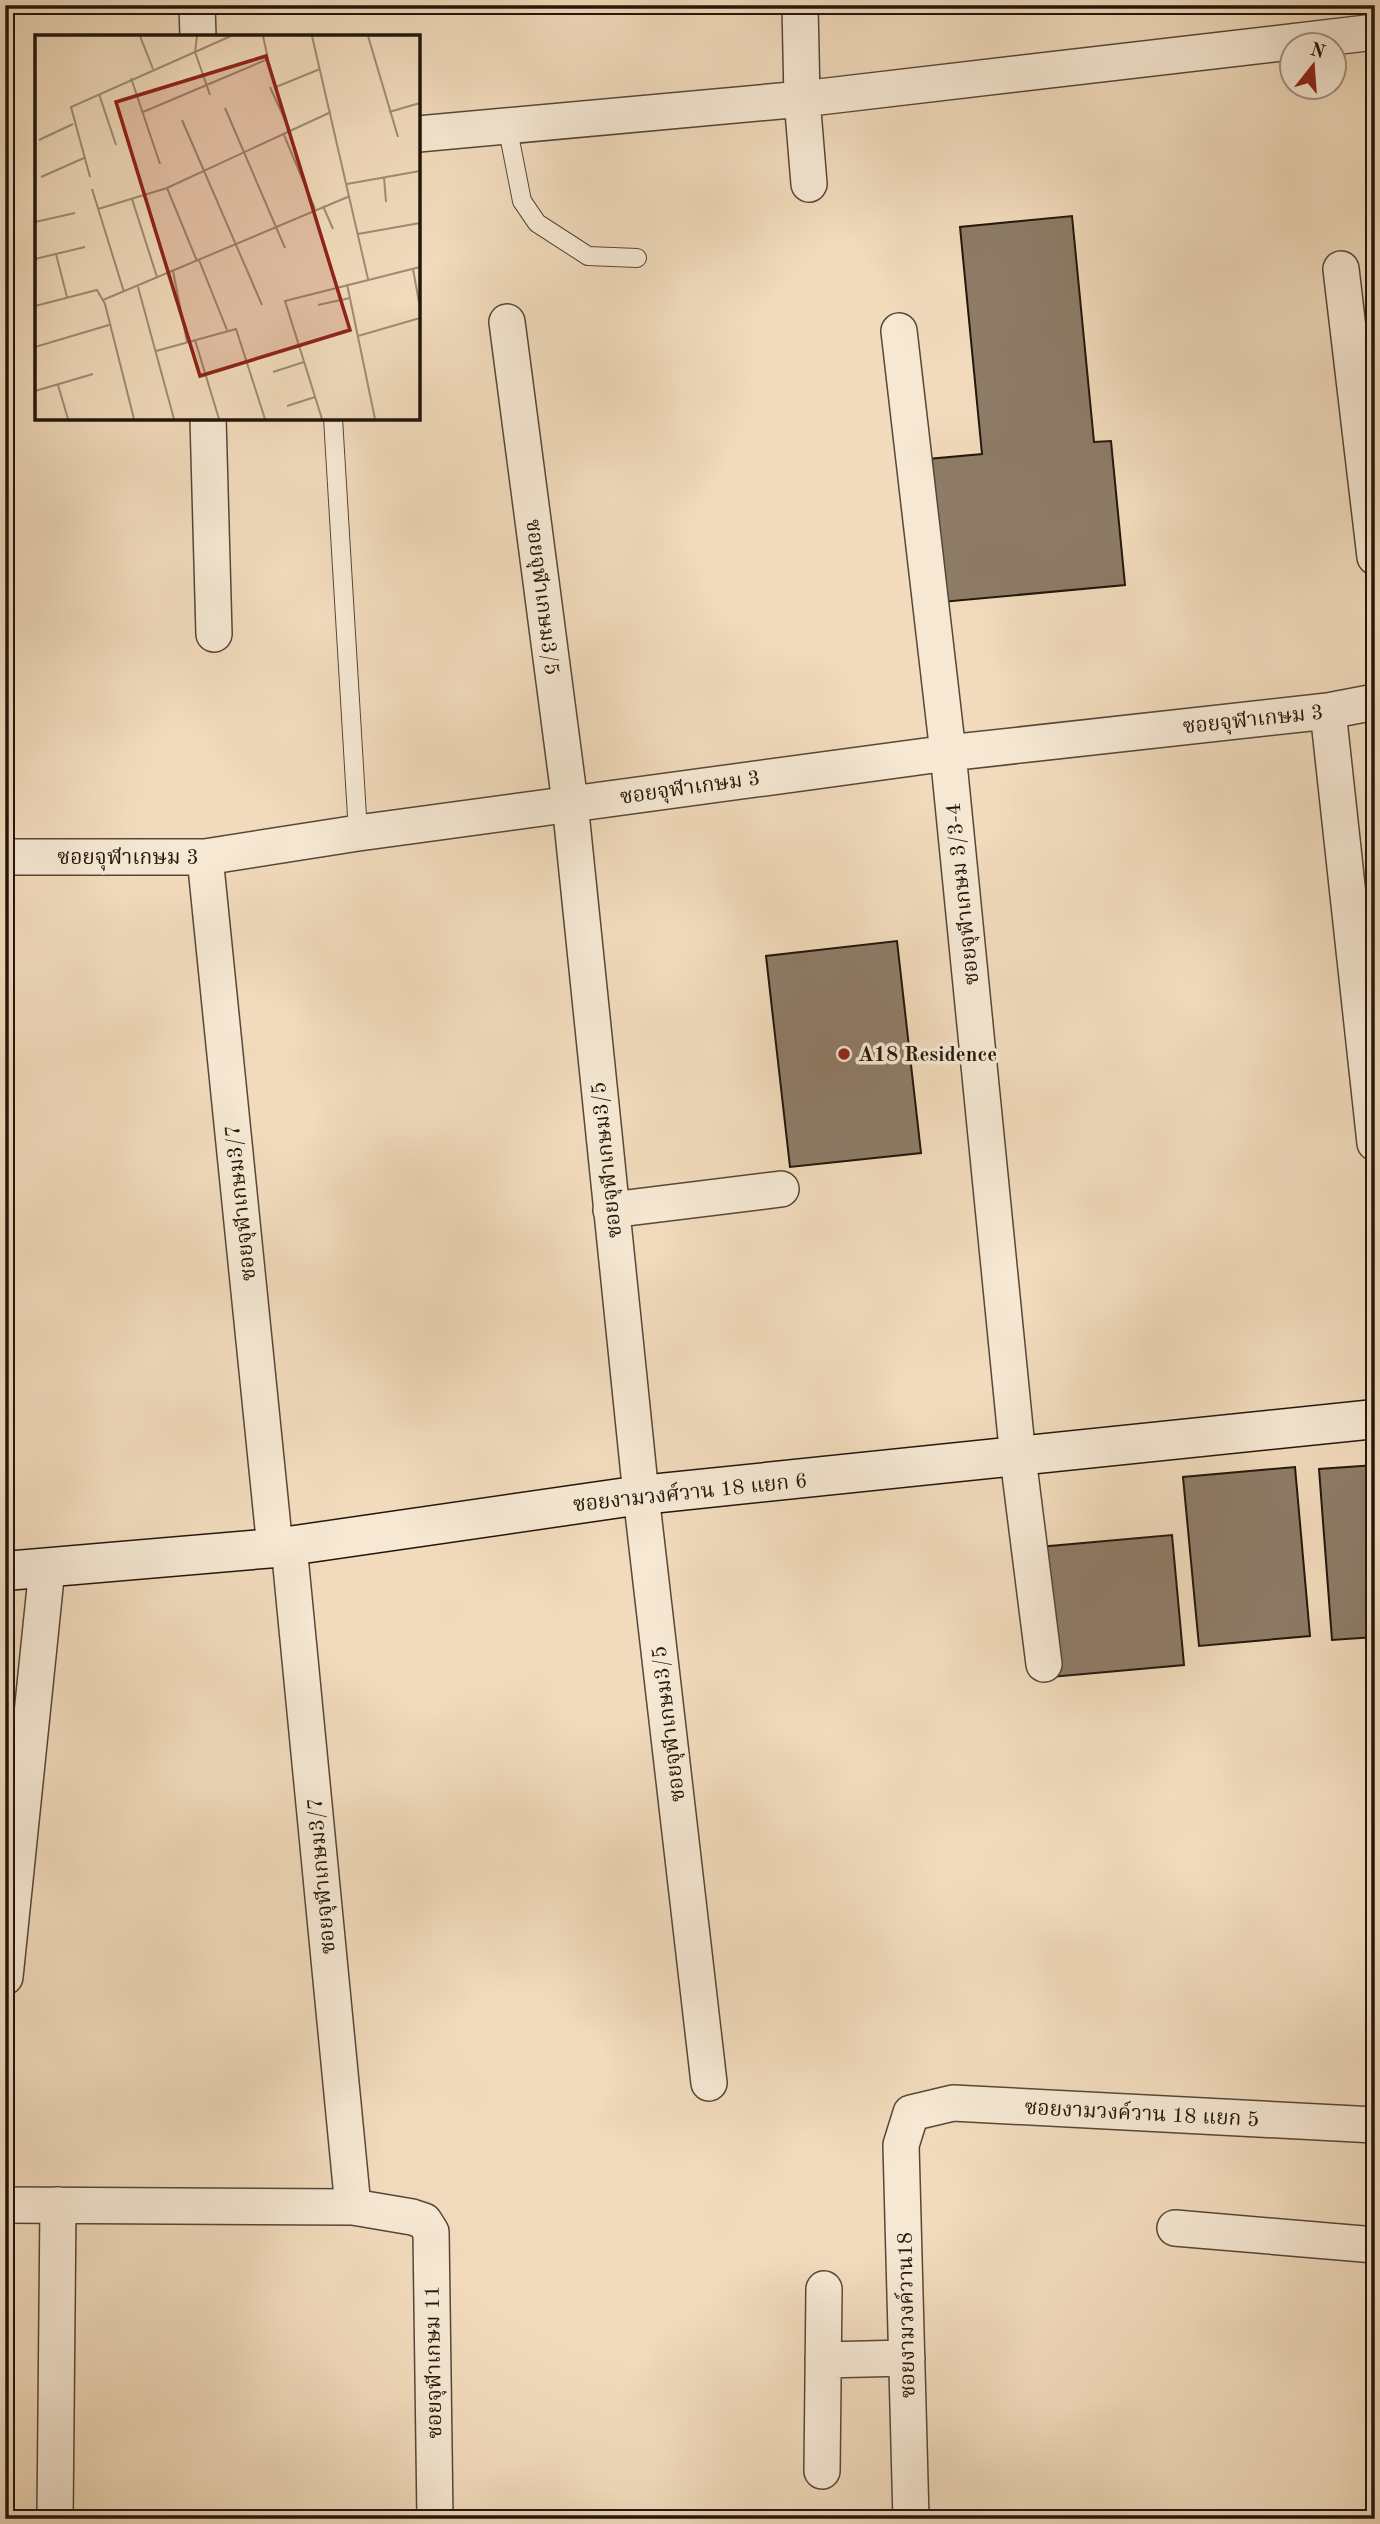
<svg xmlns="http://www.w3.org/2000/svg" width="1380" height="2524" viewBox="0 0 1380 2524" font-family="'Old Standard TT','Noto Serif Thai',serif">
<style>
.building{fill:#8e7c68;stroke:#23160c;stroke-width:2}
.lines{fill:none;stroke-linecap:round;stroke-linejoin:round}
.lane-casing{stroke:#564738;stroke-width:20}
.street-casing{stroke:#564738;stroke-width:38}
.secondary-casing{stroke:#23160c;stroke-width:41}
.lane{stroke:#f6e8d3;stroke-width:18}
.street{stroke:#f6e8d3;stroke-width:35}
.secondary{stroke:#f6e8d3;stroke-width:38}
.poi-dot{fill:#8f2418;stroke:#f6e8d3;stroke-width:2.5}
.labels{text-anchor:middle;stroke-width:7;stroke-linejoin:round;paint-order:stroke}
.street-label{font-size:21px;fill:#23160c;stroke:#f6e8d3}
.poi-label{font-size:21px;font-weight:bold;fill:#23160c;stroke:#f6e8d3;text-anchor:start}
.inset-road{fill:none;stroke:#9f8c76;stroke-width:2}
.view{fill:#8f2418;fill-opacity:0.15;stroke:#8f2418;stroke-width:3.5}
.inset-edge{fill:none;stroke:#23160c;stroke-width:3.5}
</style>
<rect width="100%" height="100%" fill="#f1dbbc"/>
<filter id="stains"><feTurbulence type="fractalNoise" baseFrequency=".00286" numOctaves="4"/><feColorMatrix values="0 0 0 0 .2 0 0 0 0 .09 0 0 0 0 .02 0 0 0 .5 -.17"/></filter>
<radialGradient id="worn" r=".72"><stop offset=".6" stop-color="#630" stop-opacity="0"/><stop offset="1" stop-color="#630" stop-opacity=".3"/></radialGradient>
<path class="building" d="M1072 216 1094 442 1111 441 1125 585 942 602 928 459 982 454 960 227Z
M897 941 921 1153 790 1167 766 956Z
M1375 1465V1637L1332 1640 1319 1469Z
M1295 1467 1310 1636 1199 1646 1183 1477Z
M1172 1535 1184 1665 1051 1677 1039 1547Z"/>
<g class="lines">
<g class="lane-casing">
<path id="lane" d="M507 125 522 201 537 223 588 256 637 258
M333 418 358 833"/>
</g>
<g class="street-casing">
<path id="street" d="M197 5 198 37
M800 5 802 99 809 184
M418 134 802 99 1375 32
M1341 269 1375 557
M507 322 570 803 641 1495 709 2083
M899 331 948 753 1018 1458 1044 1664
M208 418 214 634
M1328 711 1375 1143
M5 857H205L358 833 948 753 1328 711 1375 702
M205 857 275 1548
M611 1210 781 1189
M289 1546 353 2207
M5 1977 47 1568
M5 2205 353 2207 412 2217 424 2221 431 2232 435 2519
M1175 2228 1375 2245
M823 2360 907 2358
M822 2471 824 2289
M55 2519 58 2205
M911 2519 901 2145 911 2113 953 2103 1375 2125"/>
</g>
<g class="secondary-casing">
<path id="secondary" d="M5 1571 275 1548 641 1495 1375 1419"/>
</g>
<use href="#lane" class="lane"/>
<use href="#street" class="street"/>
<use href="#secondary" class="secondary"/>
</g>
<circle class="poi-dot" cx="844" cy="1054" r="7"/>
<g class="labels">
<g class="street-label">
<text transform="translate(543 597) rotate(83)" y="7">ซอยจุฬาเกษม3/5</text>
<text transform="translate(1253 719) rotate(-6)" y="7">ซอยจุฬาเกษม 3</text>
<text transform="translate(690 787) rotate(-8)" y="7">ซอยจุฬาเกษม 3</text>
<text x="128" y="864">ซอยจุฬาเกษม 3</text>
<text transform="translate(962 894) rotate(-96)" y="7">ซอยจุฬาเกษม 3/3-4</text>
<text transform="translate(606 1160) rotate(-96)" y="7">ซอยจุฬาเกษม3/5</text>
<text transform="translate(240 1203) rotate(-96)" y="7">ซอยจุฬาเกษม3/7</text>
<text transform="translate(690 1492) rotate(-6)" y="7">ซอยงามวงศ์วาน 18 แยก 6</text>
<text transform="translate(668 1724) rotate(-97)" y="7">ซอยจุฬาเกษม3/5</text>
<text transform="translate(321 1876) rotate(-95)" y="7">ซอยจุฬาเกษม3/7</text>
<text transform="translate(1142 2113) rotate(3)" y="7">ซอยงามวงค์วาน 18 แยก 5</text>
<text transform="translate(906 2315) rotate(-91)" y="7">ซอยงามวงค์วาน18</text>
<text transform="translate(433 2362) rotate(-91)" y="7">ซอยจุฬาเกษม 11</text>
</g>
<g class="poi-label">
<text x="858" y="1061">A18 Residence</text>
</g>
</g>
<g transform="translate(35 35)">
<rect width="385" height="385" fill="#f1dbbc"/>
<path class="inset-road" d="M105 1 118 34M162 1 160 17 175 60M277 1 333 244M333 1 363 102M96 43 125 129M235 52 255 96M241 52 285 34M64 59 81 110M190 73 250 213M108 77 233 24 228 1M354 77 385 68M147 85 227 270M249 100 280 174M4 105 38 89M6 142 49 123M55 142 36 72 196 1M349 142 351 167M312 149 385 136M132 153 162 226M57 154 89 257M97 164 122 242M288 171 298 194M63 174 132 153 296 77M0 187 40 178M323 199 385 188M21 219 32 262M0 224 50 212M164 225 192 295M378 234 384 267M138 236 152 307M312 249 340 384M103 252 139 384M68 265 315 161M283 270 315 263M0 271 62 255 70 269 99 384M323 301 385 283M160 305 184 384M0 312 74 290M121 316 201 294 230 384M238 337 269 327M23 350 33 384M0 356 58 339M252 371 280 362M287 384 250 266 385 232"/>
<path class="view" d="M231 21 315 295 165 341 81 67Z"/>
<rect width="385" height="385" class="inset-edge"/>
</g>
<rect width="1380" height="2524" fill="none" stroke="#f1dbbc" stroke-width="28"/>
<rect x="7" y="7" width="1366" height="2510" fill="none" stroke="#23160c" stroke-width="3.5"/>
<rect x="14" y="14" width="1352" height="2496" fill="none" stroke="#23160c" stroke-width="2"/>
<g transform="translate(1313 66) rotate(17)"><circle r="33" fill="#f6e8d3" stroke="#a29483" stroke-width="2"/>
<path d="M0-5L12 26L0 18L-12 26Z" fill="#8f2418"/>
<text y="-10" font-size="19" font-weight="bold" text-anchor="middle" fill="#23160c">N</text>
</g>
<rect width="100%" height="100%" filter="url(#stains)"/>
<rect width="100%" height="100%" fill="url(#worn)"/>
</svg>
